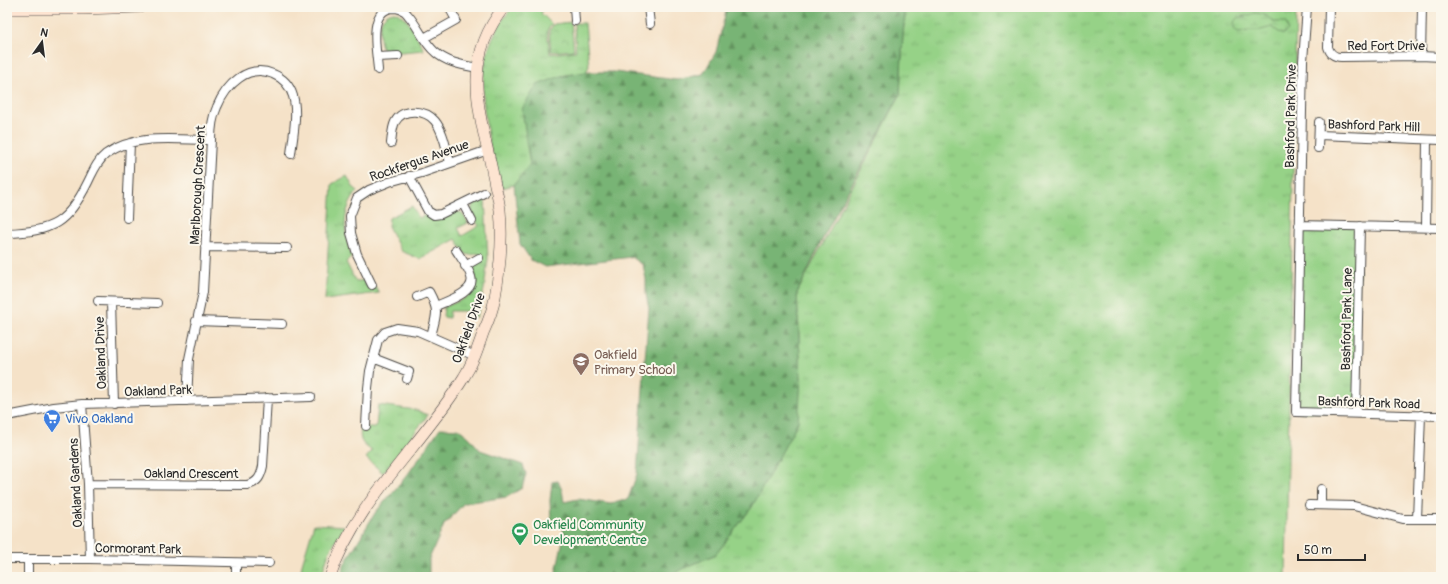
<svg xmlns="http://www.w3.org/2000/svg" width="1448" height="584" viewBox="0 0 1448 584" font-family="Pangolin,sans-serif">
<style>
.grass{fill:url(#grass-tufts);stroke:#607e59}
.forest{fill:url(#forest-firs);stroke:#527050}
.wetland{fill:url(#wetland-marsh);stroke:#607e59}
.park{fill:url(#park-crowns);stroke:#607e59}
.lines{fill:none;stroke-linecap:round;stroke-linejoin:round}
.street-casing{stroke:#494643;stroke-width:10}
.secondary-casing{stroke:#494643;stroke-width:12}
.street{stroke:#fff;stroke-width:8}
.secondary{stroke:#fde4d1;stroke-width:11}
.labels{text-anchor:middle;stroke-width:4;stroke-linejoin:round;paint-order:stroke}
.street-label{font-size:13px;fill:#2b2b2b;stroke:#fbf7ec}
.education-label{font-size:13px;fill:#785e54;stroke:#fbf7ec;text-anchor:start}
.shop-label{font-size:13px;fill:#366cbe;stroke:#fbf7ec;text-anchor:start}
.leisure-label{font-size:13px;fill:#27864d;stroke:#fbf7ec;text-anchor:start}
</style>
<defs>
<pattern id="grass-tufts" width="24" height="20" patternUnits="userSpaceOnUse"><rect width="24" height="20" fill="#96d287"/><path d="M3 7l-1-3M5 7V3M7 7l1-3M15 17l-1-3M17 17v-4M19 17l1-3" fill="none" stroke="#81b475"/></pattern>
<pattern id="forest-firs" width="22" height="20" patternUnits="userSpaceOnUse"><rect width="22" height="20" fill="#78b474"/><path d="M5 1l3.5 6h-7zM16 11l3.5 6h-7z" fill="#63935f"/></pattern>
<pattern id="wetland-marsh" width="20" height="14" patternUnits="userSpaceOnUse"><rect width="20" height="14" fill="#96d287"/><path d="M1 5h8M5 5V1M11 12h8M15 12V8" fill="none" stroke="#81b475"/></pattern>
<pattern id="park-crowns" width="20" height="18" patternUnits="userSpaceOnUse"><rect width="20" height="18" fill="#96d287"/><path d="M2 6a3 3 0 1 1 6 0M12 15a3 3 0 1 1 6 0" fill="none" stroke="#81b475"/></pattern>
</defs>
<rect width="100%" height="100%" fill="#fbf7ec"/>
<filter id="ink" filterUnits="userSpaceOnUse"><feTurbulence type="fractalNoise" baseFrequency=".025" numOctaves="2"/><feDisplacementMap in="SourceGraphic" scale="8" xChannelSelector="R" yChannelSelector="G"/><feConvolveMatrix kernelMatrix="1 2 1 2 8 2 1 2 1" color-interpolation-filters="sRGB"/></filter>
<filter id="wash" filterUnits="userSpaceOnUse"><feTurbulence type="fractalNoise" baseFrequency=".012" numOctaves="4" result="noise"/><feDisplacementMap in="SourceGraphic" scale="16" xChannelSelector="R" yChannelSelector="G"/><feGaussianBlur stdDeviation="0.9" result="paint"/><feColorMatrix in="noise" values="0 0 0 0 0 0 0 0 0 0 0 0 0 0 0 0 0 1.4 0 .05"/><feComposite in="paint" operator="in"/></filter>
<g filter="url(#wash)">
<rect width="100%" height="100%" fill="#f5e2c8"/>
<path class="grass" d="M513 7H545L541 13 552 24 547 31 550 54 576 51 574 23H585L589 66 586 72 561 76 525 135 530 164 514 185 499 189C487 126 464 61 513 7Z
M906 7H1296L1286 577H672L678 571 716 554 752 507 801 380 797 293 900 95 903 33Z
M394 12C407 13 418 39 424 50L390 53 383 51C378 37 376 14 394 12Z
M347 176 353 187 358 191C340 213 344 232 352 257L346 262 356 282 363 280 369 288 375 286 379 293 325 300 332 184Z
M485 198 488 259 484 289 477 317H468V311H450L449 318 443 317 444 307C456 302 477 297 476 280 476 275 473 272 474 267L475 264 482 260 478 253C464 259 463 251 456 239L420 259 401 251 388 226 389 218 412 206 419 218 425 215 434 220C450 219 457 200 468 223L458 228 462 236 479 226C475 219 468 211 474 203Z
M1299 225 1360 226 1356 413 1296 412Z
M378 405 416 410 428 415 383 473 366 458 372 451C361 443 359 441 361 427H376Z
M314 524 345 526 329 552 321 577H300L302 564Z"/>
<path class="forest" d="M727 7H906L903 33 900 95 825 234 797 293 801 380 798 422 752 507 716 554 678 571 672 577H555L564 535 562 524 551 520 550 501 552 482 558 481 562 490 564 502 578 499 611 504 628 499 637 474 645 359 649 309 646 294V279L643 265 632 257 545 267 531 260 520 244 514 185 530 164 522 109 537 85 561 76 586 72H615L677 80 703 74 716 52Z
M440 428 459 429 469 437 480 450 523 465 526 474 522 488 507 497 464 503 444 525 429 559V577H341L345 563 375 513 408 474Z"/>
<path class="wetland" d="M1254 13C1266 14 1265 15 1273 22H1282L1286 23 1288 30 1283 35 1272 27 1261 30H1248L1239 32 1235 30C1229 15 1246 18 1254 13Z"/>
<path class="park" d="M571 22 574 50 551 52 549 31 554 24Z"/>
</g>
<g filter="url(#ink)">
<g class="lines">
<g class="street-casing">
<path id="street" d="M574 7 575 21
M648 7 650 24
M1307 7 1303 61 1296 412 1441 416
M1329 7 1328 47C1330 54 1334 57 1341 57L1421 56 1441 57
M424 38 456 20 449 7
M1421 56 1422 7
M377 57 398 56
M378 70C377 53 367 11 392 8 398 8 405 10 408 15 418 26 424 43 435 52 447 63 463 65 478 68
M1319 135 1441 140
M391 143C392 136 392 128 395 122 403 107 426 110 435 121 444 132 446 149 450 162
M1318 148 1319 122
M409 176 428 211 434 215 441 214 484 193
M463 204 472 221
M127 218 130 143
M1299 225 1441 228
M1426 227 1427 140
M7 233C52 232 68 223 88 182 93 172 97 161 106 154 135 133 177 140 211 140
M205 247 287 248
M465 266 479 258
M372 285 357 254 351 233 350 216 357 198 369 190 389 182 422 173 488 150
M417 297 429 292C440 312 436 315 431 336
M98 301 157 303
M111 302 114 404
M436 306C447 301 476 292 471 277 469 268 461 258 456 250
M196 321 282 324
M373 358 409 372 407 379
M187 401 189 359 203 292 211 140C211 129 212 118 217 107 226 85 248 63 273 74 283 78 290 86 293 96 298 113 293 137 291 154
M82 404 88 484 90 559
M1356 413 1360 226
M7 416 54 407 82 404 311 397
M366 426 368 388 370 371 378 340 385 332 397 328 418 331 475 356
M88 484 247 485C258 483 261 476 263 466L267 398
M1309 505 1354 506 1403 519H1441
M1321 505V489
M1417 519 1421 415
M7 559H90L269 563
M28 577V560
M236 577V563"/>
</g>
<g class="secondary-casing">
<path id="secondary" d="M7 9H84L141 7
M330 577C355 502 423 444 464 377 473 363 478 348 483 333 488 322 493 310 495 297 500 269 503 239 500 210 499 201 497 193 495 185 483 120 457 66 504 7"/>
</g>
<use href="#street" class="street"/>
<use href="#secondary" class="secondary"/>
</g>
</g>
<defs>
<g id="school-pin" transform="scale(0.9)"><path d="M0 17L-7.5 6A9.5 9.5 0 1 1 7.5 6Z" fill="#8d6e63" stroke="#fbf7ec"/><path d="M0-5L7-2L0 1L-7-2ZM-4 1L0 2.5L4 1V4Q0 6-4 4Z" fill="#fff"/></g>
<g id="supermarket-pin" transform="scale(0.9)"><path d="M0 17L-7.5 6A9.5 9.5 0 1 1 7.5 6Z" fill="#3f7fe0" stroke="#fbf7ec"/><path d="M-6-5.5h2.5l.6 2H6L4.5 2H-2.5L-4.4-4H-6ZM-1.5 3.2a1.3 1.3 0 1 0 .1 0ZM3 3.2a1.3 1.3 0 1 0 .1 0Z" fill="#fff"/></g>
<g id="stadium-pin" transform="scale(0.9)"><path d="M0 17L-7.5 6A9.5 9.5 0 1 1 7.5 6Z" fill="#2e9e5b" stroke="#fbf7ec"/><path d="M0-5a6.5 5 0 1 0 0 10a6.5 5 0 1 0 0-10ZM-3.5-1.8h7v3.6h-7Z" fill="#fff"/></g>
</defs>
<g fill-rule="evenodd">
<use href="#school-pin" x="581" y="361"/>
<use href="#supermarket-pin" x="52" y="418"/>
<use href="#stadium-pin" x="520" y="531"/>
</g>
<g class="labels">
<g class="street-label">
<text x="1386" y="50">Red Fort Drive</text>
<text transform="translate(1290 116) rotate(-89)" y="5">Bashford Park Drive</text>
<text transform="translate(1374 125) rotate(2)" y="5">Bashford Park Hill</text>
<text transform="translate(419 160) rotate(-19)" y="5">Rockfergus Avenue</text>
<text transform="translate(197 185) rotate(-87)" y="5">Marlborough Crescent</text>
<text transform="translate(1346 319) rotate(-89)" y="5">Bashford Park Lane</text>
<text transform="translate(468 328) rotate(-70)" y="5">Oakfield Drive</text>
<text transform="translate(100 353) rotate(-92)" y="5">Oakland Drive</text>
<text transform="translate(158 390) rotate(-2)" y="5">Oakland Park</text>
<text transform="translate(1369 402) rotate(2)" y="5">Bashford Park Road</text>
<text x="191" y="478">Oakland Crescent</text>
<text transform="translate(75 483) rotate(-93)" y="5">Oakland Gardens</text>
<text transform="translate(138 548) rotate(1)" y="5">Cormorant Park</text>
</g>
<g class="education-label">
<text x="594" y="359">Oakfield<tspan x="594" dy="15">Primary School</tspan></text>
</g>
<g class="shop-label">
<text x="65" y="423">Vivo Oakland</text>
</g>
<g class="leisure-label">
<text x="533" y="529">Oakfield Community<tspan x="533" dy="15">Development Centre</tspan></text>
</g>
</g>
<rect width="1448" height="584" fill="none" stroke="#fbf7ec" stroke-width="24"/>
<g transform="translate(42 42) rotate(14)" stroke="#fbf7ec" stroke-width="3" paint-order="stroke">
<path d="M0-3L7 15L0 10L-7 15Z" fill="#2b2b2b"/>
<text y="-6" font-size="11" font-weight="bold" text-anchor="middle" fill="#2b2b2b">N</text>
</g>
<path d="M1298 554v6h67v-6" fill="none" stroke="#2b2b2b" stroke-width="2"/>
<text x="1304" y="554" font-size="12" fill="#2b2b2b" stroke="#fbf7ec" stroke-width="3" paint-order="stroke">50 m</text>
</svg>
